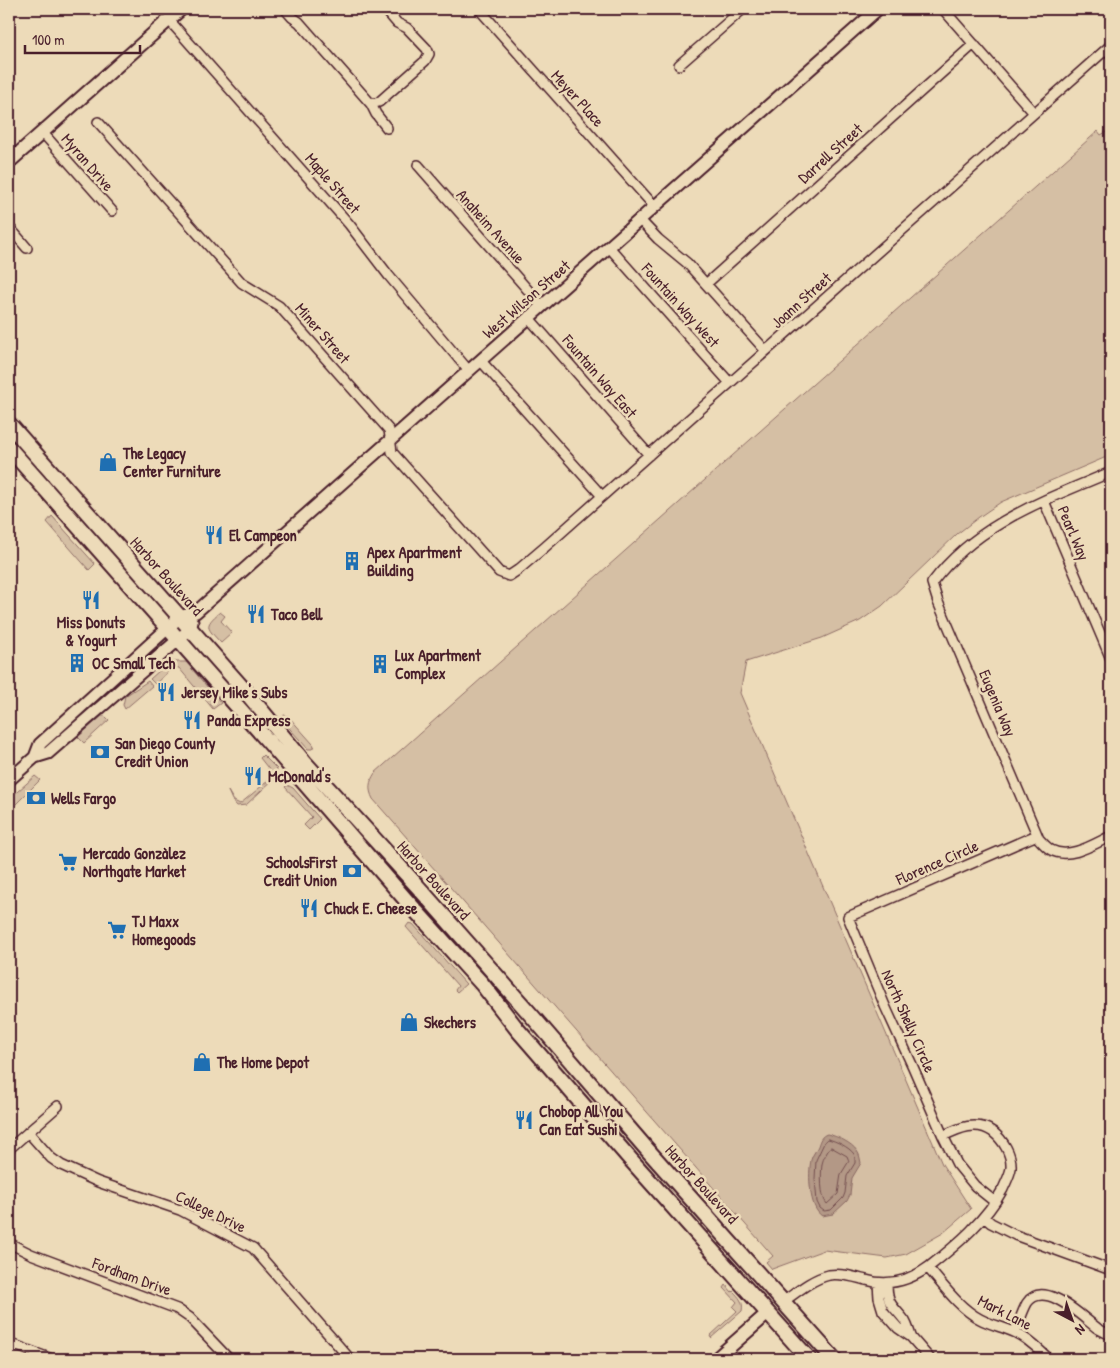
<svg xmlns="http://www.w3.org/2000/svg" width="1120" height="1368" viewBox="0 0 1120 1368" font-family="'Patrick Hand',sans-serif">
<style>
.green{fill:#d5bfa4;stroke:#906f68}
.water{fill:#b39886;stroke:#896862}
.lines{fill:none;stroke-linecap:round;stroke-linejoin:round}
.shore{stroke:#744f4f;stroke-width:1}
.minor-casing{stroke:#4a1f2b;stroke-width:12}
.tertiary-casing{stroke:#4a1f2b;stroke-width:15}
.secondary-casing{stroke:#4a1f2b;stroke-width:16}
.primary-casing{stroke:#4a1f2b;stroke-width:18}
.minor{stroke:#eddbb9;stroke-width:9}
.tertiary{stroke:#eddbb9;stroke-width:11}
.secondary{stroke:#eddbb9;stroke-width:12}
.primary{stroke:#eddbb9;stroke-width:14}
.labels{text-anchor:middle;stroke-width:5;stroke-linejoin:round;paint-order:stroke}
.street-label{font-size:16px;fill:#4a1f2b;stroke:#eddbb9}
.poi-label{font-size:16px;font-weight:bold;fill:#4a1f2b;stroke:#eddbb9;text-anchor:start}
</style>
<rect width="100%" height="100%" fill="#eddbb9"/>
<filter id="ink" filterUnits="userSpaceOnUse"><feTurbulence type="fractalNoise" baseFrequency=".02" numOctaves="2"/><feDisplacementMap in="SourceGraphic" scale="10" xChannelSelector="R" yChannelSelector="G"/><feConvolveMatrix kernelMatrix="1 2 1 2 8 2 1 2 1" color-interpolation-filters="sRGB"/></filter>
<g filter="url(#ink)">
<path class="green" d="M1111 129V455L1001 502 979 517 957 534 882 606 860 621 822 638 746 662 740 693 942 1164 971 1209 943 1233 906 1254 887 1258 824 1250 772 1269 766 1262 773 1256 373 799C368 789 369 782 375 773L1098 131 1101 135Z
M52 516 95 564 89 570 47 522Z
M220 612 225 616 221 621 232 633 221 643C207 628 203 626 220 612Z
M169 662H186L221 703 213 709 179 668 171 667 170 670 155 684 150 679Z
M148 681 152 686 125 709 123 705 125 696Z
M284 715 288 716 313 744 314 746 312 749H308L282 720Z
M102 716H105L109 720 84 743 78 737Z
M263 755 277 769 276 777 246 805 237 806 232 800 228 791 234 801 240 804 269 780 272 775 271 772 260 758Z
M35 776 40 780 9 811V799Z
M287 785 293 788 320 819 309 830 304 825 312 817 285 787Z
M409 923 413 924 466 984 457 992 455 990 458 986 406 927Z
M726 1285 732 1292 733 1291C739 1297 744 1302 742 1311L711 1338 710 1336 737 1311 733 1307 737 1302 724 1288Z"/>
<path class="water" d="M827 1134C837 1136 852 1143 857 1151 860 1155 860 1159 861 1163L852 1178 850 1195 847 1201 833 1214 822 1216C809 1208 808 1174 811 1160 812 1155 816 1151 818 1146 820 1140 821 1136 827 1134Z"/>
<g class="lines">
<path class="shore" d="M828 1139C836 1141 849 1147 854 1154 855 1156 855 1160 855 1163L847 1176 845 1193 843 1198 831 1210 824 1211 820 1208 817 1202 815 1179 816 1160 825 1141Z
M831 1147 847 1156 849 1161 841 1174 838 1194 827 1204C820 1197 821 1173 822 1164 823 1158 827 1153 829 1149Z"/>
<g class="minor-casing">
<path id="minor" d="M285 9 292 17 299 22 371 104 376 114 387 128
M479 9 655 207
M943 9 1034 113
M169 20 349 224 389 276 469 371
M679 65 743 9
M371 104 379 102 425 61 429 54 427 49 407 28 397 23 385 9
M98 122 242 283 279 306 389 430 392 452 499 572 509 576 518 570 545 547 1111 45
M42 132 112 211
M418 165 542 306
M640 220 658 239 687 263 766 351
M9 227 27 248
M609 247 730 383
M706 284 974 44
M529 318 649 455
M481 361 602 496
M1111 472C1045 500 977 523 932 583L938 602 1039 839C1042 842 1046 847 1051 850 1070 860 1094 844 1111 836
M1044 501 1111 659
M28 1132 51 1158 61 1165 98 1182 180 1210 253 1248 350 1359
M9 1149 58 1106
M995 1202 975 1186 957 1164 943 1136 913 1067 885 1006 848 917 1037 835
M984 1217 991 1223 1015 1235 1111 1270
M9 1243 31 1254 177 1309 190 1318 229 1359
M928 1268C943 1285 959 1308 980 1319 991 1325 1004 1327 1016 1333 1029 1339 1038 1349 1049 1359
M878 1283 879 1298 883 1311 898 1328 911 1337 930 1359
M887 1283C887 1306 893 1305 905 1321 908 1326 909 1331 911 1336
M783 1302C797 1292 812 1279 829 1275 841 1273 854 1277 866 1280 889 1287 911 1280 930 1266 958 1244 986 1220 1003 1189 1006 1182 1010 1175 1011 1168 1012 1154 1003 1140 993 1132 977 1120 959 1128 943 1136
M1015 1332C1019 1323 1022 1312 1027 1303 1044 1278 1083 1318 1097 1328 1101 1331 1107 1333 1111 1335
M9 1343 52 1359"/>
</g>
<g class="tertiary-casing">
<path id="tertiary" d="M35 757 48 753 179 639 190 629 192 622
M9 780 35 757 40 744 180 617 196 612 878 9"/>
</g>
<g class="secondary-casing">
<path id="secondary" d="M9 162 181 9
M716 1359 768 1313"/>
</g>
<g class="primary-casing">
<path id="primary" d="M9 424 246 692 305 763 419 888 532 1016 645 1147 834 1359
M9 448 275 749 406 900 482 984 517 1029 631 1160 809 1359"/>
</g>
<use href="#minor" class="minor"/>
<use href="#tertiary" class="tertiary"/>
<use href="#secondary" class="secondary"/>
<use href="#primary" class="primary"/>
</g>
</g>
<defs>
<g id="shop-bare" transform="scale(1.5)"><path d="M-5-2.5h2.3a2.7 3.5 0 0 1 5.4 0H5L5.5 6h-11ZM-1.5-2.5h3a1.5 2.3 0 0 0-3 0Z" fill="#1f6fb2" stroke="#eddbb9" stroke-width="2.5" paint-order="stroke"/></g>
<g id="restaurant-bare" transform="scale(1.5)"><path d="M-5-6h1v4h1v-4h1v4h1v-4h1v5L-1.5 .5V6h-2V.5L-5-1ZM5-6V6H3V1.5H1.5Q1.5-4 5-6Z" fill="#1f6fb2" stroke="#eddbb9" stroke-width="2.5" paint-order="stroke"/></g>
<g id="building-bare" transform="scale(1.5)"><path d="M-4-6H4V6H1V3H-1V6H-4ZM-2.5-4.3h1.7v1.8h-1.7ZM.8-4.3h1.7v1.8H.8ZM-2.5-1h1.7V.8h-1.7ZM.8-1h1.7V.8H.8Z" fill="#1f6fb2" stroke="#eddbb9" stroke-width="2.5" paint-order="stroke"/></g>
<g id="bank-bare" transform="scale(1.5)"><path d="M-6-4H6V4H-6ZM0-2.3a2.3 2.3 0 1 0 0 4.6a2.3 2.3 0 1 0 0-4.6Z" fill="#1f6fb2" stroke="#eddbb9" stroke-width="2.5" paint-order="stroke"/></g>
<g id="supermarket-bare" transform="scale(1.5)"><path d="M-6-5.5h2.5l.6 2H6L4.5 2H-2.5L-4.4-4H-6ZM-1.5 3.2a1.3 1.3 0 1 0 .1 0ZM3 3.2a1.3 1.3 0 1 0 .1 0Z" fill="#1f6fb2" stroke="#eddbb9" stroke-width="2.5" paint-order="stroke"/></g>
</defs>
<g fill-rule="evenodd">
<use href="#shop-bare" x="108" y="462"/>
<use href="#restaurant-bare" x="214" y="535"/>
<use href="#building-bare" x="352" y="561"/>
<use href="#restaurant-bare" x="91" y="600"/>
<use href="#restaurant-bare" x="256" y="614"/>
<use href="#building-bare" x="77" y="663"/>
<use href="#building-bare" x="380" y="664"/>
<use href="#restaurant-bare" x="166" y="692"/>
<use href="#restaurant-bare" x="192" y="720"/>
<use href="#bank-bare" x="100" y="752"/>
<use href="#restaurant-bare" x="253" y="776"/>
<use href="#bank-bare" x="36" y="798"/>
<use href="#supermarket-bare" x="68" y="862"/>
<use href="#bank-bare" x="352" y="871"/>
<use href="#restaurant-bare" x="309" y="908"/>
<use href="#supermarket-bare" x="117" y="930"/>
<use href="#shop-bare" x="409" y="1022"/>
<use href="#shop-bare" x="202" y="1062"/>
<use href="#restaurant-bare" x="524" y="1120"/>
</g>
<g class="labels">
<g class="street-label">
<text transform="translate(578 98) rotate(48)" y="6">Meyer Place</text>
<text transform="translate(830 153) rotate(-42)" y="6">Darrell Street</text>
<text transform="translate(88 162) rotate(49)" y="6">Myran Drive</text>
<text transform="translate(333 183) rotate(49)" y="6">Maple Street</text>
<text transform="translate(491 226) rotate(48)" y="6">Anaheim Avenue</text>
<text transform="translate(526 299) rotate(-41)" y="6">West Wilson Street</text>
<text transform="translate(801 300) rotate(-42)" y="6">Joann Street</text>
<text transform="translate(681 305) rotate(48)" y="6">Fountain Way West</text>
<text transform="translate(323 333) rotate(49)" y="6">Miner Street</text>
<text transform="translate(600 376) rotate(49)" y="6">Fountain Way East</text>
<text transform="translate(1074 533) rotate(67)" y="6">Pearl Way</text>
<text transform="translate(167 576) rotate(48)" y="6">Harbor Boulevard</text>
<text transform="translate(998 703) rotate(67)" y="6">Eugenia Way</text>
<text transform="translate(937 862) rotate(-24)" y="6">Florence Circle</text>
<text transform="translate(434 880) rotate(48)" y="6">Harbor Boulevard</text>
<text transform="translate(909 1021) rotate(66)" y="6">North Shelly Circle</text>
<text transform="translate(702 1184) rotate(48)" y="6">Harbor Boulevard</text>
<text transform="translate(211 1211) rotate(26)" y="6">College Drive</text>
<text transform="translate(132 1276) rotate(20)" y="6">Fordham Drive</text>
<text transform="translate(1005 1312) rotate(27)" y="6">Mark Lane</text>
</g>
<g class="poi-label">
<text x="123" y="459">The Legacy<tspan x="123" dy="18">Center Furniture</tspan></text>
<text x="229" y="541">El Campeon</text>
<text x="367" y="558">Apex Apartment<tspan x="367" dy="18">Building</tspan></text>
<text x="271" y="620">Taco Bell</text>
<text x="91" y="628" text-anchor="middle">Miss Donuts<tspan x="91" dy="18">&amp; Yogurt</tspan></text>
<text x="395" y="661">Lux Apartment<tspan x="395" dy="18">Complex</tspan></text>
<text x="92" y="669">OC Small Tech</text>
<text x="181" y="698">Jersey Mike's Subs</text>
<text x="207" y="726">Panda Express</text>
<text x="115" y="749">San Diego County<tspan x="115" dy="18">Credit Union</tspan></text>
<text x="268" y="782">McDonald's</text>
<text x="51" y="804">Wells Fargo</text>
<text x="83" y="859">Mercado Gonzàlez<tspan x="83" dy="18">Northgate Market</tspan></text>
<text x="337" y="868" text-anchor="end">SchoolsFirst<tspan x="337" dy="18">Credit Union</tspan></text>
<text x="324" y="914">Chuck E. Cheese</text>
<text x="132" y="927">TJ Maxx<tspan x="132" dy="18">Homegoods</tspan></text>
<text x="424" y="1028">Skechers</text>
<text x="217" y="1068">The Home Depot</text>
<text x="539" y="1117">Chobop All You<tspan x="539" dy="18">Can Eat Sushi</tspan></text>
</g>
</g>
<rect width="1120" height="1368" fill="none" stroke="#eddbb9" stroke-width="30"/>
<rect x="15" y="15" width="1090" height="1338" fill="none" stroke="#4a1f2b" stroke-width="2" filter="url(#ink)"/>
<g transform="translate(1072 1320) rotate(139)" stroke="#eddbb9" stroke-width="4" paint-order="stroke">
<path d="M0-4L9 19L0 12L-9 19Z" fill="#4a1f2b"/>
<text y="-8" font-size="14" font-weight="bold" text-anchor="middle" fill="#4a1f2b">N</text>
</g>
<path d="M25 45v8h115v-8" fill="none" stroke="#4a1f2b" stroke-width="2.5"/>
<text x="32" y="45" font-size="15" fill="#4a1f2b" stroke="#eddbb9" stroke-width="4" paint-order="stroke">100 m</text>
</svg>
